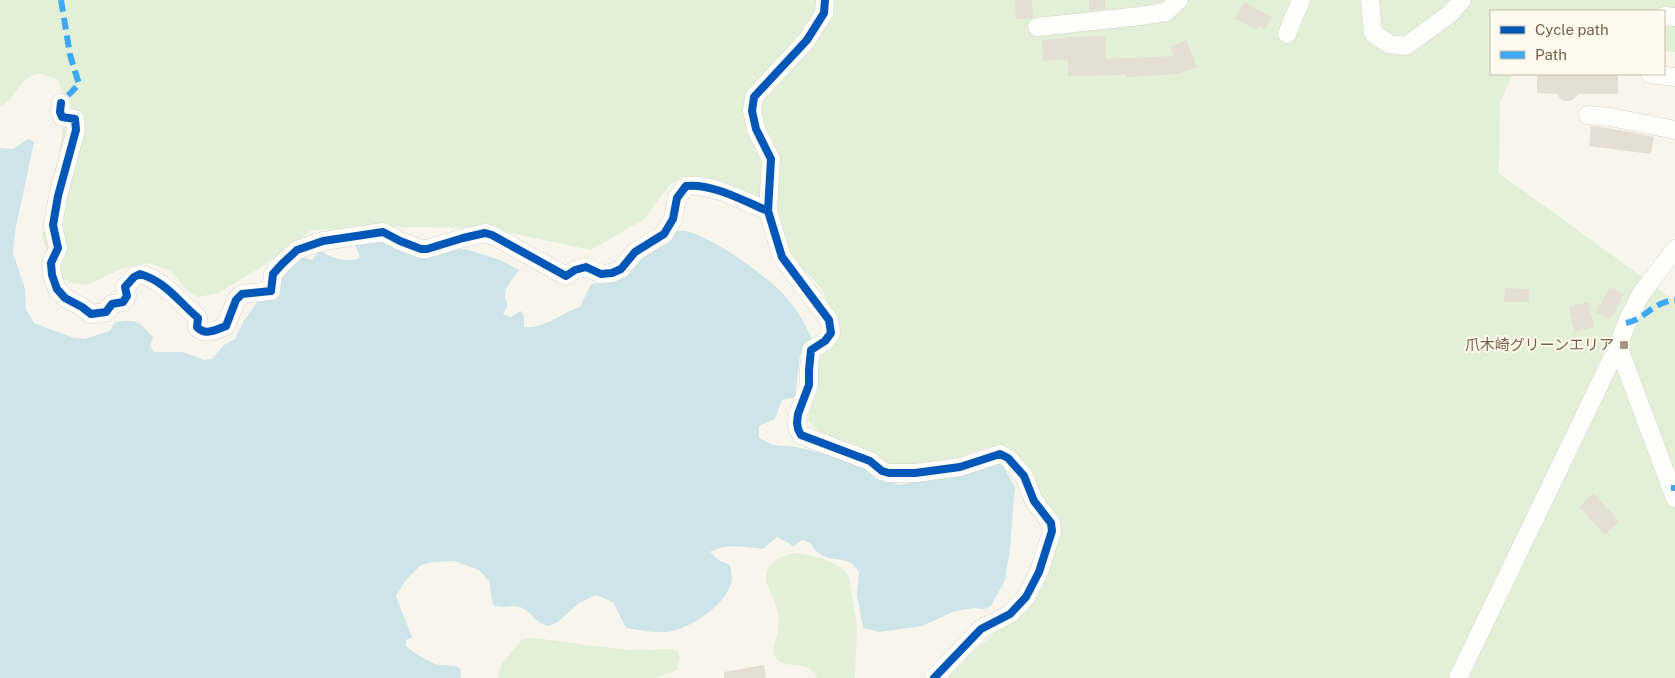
<svg xmlns="http://www.w3.org/2000/svg" width="1675" height="678" viewBox="0 0 1675 678" font-family="'Public Sans','Noto Sans JP',sans-serif">
<style>
.green{fill:#e2f0d7}
.water{fill:#cde4e9}
.building{fill:#e5ded3}
.lines{fill:none;stroke-linecap:round;stroke-linejoin:round}
.street-casing{stroke:#d7d2ca;stroke-width:19}
.street{stroke:#fefefc;stroke-width:18}
.quiet{stroke:#3fa9f5;stroke-width:6;stroke-dasharray:12 6;stroke-linecap:butt}
.cycleway-casing{stroke:#fffaee;stroke-width:11}
.cycleway{stroke:#0057b8;stroke-width:8}
.poi-dot{fill:#a59483;stroke:#fffaee;stroke-width:2}
.labels{text-anchor:middle;stroke-width:4;stroke-linejoin:round;paint-order:stroke}
.poi-label{font-size:15px;fill:#785f4a;stroke:#fffaee;text-anchor:end}
</style>
<rect width="100%" height="100%" fill="#f8f5ec"/>
<path class="green" d="M0 0H1675V52L1664 51V11H1491V74H1513L1500 102 1499 173 1675 301V678H946L967 657 1025 606 1058 522 1057 515 1000 447C981 446 970 454 953 459 938 463 906 470 892 465 881 462 872 454 861 450 842 444 821 436 808 421L819 357 833 347 836 325 822 289 793 258 768 201 695 178 671 183 644 219 591 250 486 228 395 227 312 230 261 267 218 293 198 297 186 290 171 271 148 263 121 269 87 285 71 283 60 276 49 260 42 236 57 172 66 102 58 80C53 78 44 74 39 74 18 76 17 100 0 106Z
M796 553C812 556 838 560 848 575L857 624 855 678H817C807 656 784 672 775 657 770 650 776 642 777 635 779 629 779 618 778 612 776 599 762 584 767 571 772 558 785 556 796 553Z
M534 638C568 642 601 648 635 650 650 651 664 646 678 651L680 658 677 670 656 678H498L501 665 521 640Z"/>
<path class="water" d="M28 139 34 142 15 231 13 253 25 289 26 309 34 323 71 337 84 339 110 331 115 322C138 319 137 321 153 337L150 346 154 352H183L204 360 212 359 224 345 235 339 243 322 277 274 296 255 312 260 320 250C332 259 346 263 360 258L354 242 390 241 434 253 465 249 500 260 519 270C512 281 499 292 508 305L503 314 511 317 521 311 524 316V327C545 329 561 313 580 307L591 284 617 281C623 274 628 267 635 261 640 257 674 232 678 231 701 227 768 277 784 295 797 309 804 322 812 339L803 349 800 355 795 397 782 400 775 419 759 426V438L773 445 796 447 829 455 868 469 898 485 917 482 1001 462 1015 488 1013 510 1010 549 1005 580 991 606 984 609 974 608 955 611 922 626 879 632 863 628 857 595 859 572C856 569 854 565 851 563 842 558 831 561 820 554 811 548 815 543 802 540L793 547 789 543 777 537 763 549C744 547 727 543 710 552L718 560 730 565C731 571 733 579 731 584 723 606 697 623 676 630 661 635 641 630 626 628L613 602 596 595 579 603 558 622 548 626C534 622 533 613 522 608 513 604 503 609 493 605L489 581 479 570 455 561 432 562 421 565 406 580 396 596 412 637 406 640V646C414 653 426 660 435 664 443 666 452 664 460 668L461 678H0V148L13 149Z"/>
<path class="building" d="M1015 0H1032L1033 18 1016 19Z
M1089 0H1105V9L1089 11Z
M1244 2 1272 17 1265 29 1259 26 1257 30 1235 19Z
M1105 36 1106 59 1174 56 1170 47 1186 40 1197 67 1177 74 1148 76 1126 77V75L1068 76V59L1043 61 1042 40 1067 38V37Z
M1537 74H1618V94H1578L1575 98 1570 101H1564L1560 99 1558 94 1537 93Z
M1591 126 1608 128 1654 137 1651 154 1589 146Z
M1610 287 1624 294 1610 320 1596 312Z
M1505 288 1529 289V302H1504Z
M1588 302 1594 327 1574 332 1569 307Z
M1593 493 1619 521 1605 535 1579 507Z
M764 665 766 678H724V672Z"/>
<g class="lines">
<g class="street-casing">
<path id="street" d="M825 0 824 13 807 40 754 97 752 111 756 129 771 159 768 211 782 257 829 320 831 333 825 341 811 350 809 370V385L798 414 797 423 798 429 801 435 870 461 882 471 889 473H915L960 467 1000 454 1008 458 1024 476 1034 501 1051 523 1052 531 1039 572 1026 597 1010 614 981 629 934 678
M1370 0 1373 33 1389 44 1406 46 1451 13 1462 0
M1664 16 1675 17
M1037 27 1141 16 1166 12 1179 0
M1287 34 1301 0
M1650 74 1675 77
M61 103 60 112 62 117 75 119 76 130 58 196 53 225 58 248 51 263 52 275 57 289 65 298 82 307 91 314 106 312 112 304 123 302 127 296 125 287 134 277 140 274C165 281 179 302 198 318L197 327C205 336 216 330 226 326L236 300 242 294 271 291 273 274 282 264 297 250 323 241 383 232 400 241 421 249H427L463 238 485 233 492 235 566 276 575 270 586 267 601 274 612 273 621 269 635 252 664 234 673 219 677 198 686 186C712 183 744 201 768 211
M1588 115 1610 117 1675 130
M1618 346 1675 498
M1458 678 1618 346 1628 320 1641 294 1675 249"/>
</g>
<use href="#street" class="street"/>
<path class="quiet" d="M61 0 70 55 79 84 61 103
M1626 323C1645 319 1653 302 1675 300
M1671 488H1675"/>
<g class="cycleway-casing">
<path id="cycleway" d="M825 0 824 13 807 40 754 97 752 111 756 129 771 159 768 211 782 257 829 320 831 333 825 341 811 350 809 370V385L798 414 797 423 798 429 801 435 870 461 882 471 889 473H915L960 467 1000 454 1008 458 1024 476 1034 501 1051 523 1052 531 1039 572 1026 597 1010 614 981 629 934 678
M61 103 60 112 62 117 75 119 76 130 58 196 53 225 58 248 51 263 52 275 57 289 65 298 82 307 91 314 106 312 112 304 123 302 127 296 125 287 134 277 140 274C165 281 179 302 198 318L197 327C205 336 216 330 226 326L236 300 242 294 271 291 273 274 282 264 297 250 323 241 383 232 400 241 421 249H427L463 238 485 233 492 235 566 276 575 270 586 267 601 274 612 273 621 269 635 252 664 234 673 219 677 198 686 186C712 183 744 201 768 211"/>
</g>
<use href="#cycleway" class="cycleway"/>
</g>
<rect class="poi-dot" x="1619" y="340" width="10" height="10" rx="2.5"/>
<g class="labels">
<g class="poi-label">
<text x="1614" y="350">爪木崎グリーンエリア</text>
</g>
</g>
<rect x="1490" y="10" width="175" height="65" fill="#fffaee" stroke="#c9bcac"/>
<rect x="1500" y="26" width="25" height="8" fill="#0057b8" stroke="#c9bcac"/>
<text x="1535" y="35" font-size="15" fill="#785f4a">Cycle path</text>
<rect x="1500" y="51" width="25" height="8" fill="#3fa9f5" stroke="#c9bcac"/>
<text x="1535" y="60" font-size="15" fill="#785f4a">Path</text>
</svg>
